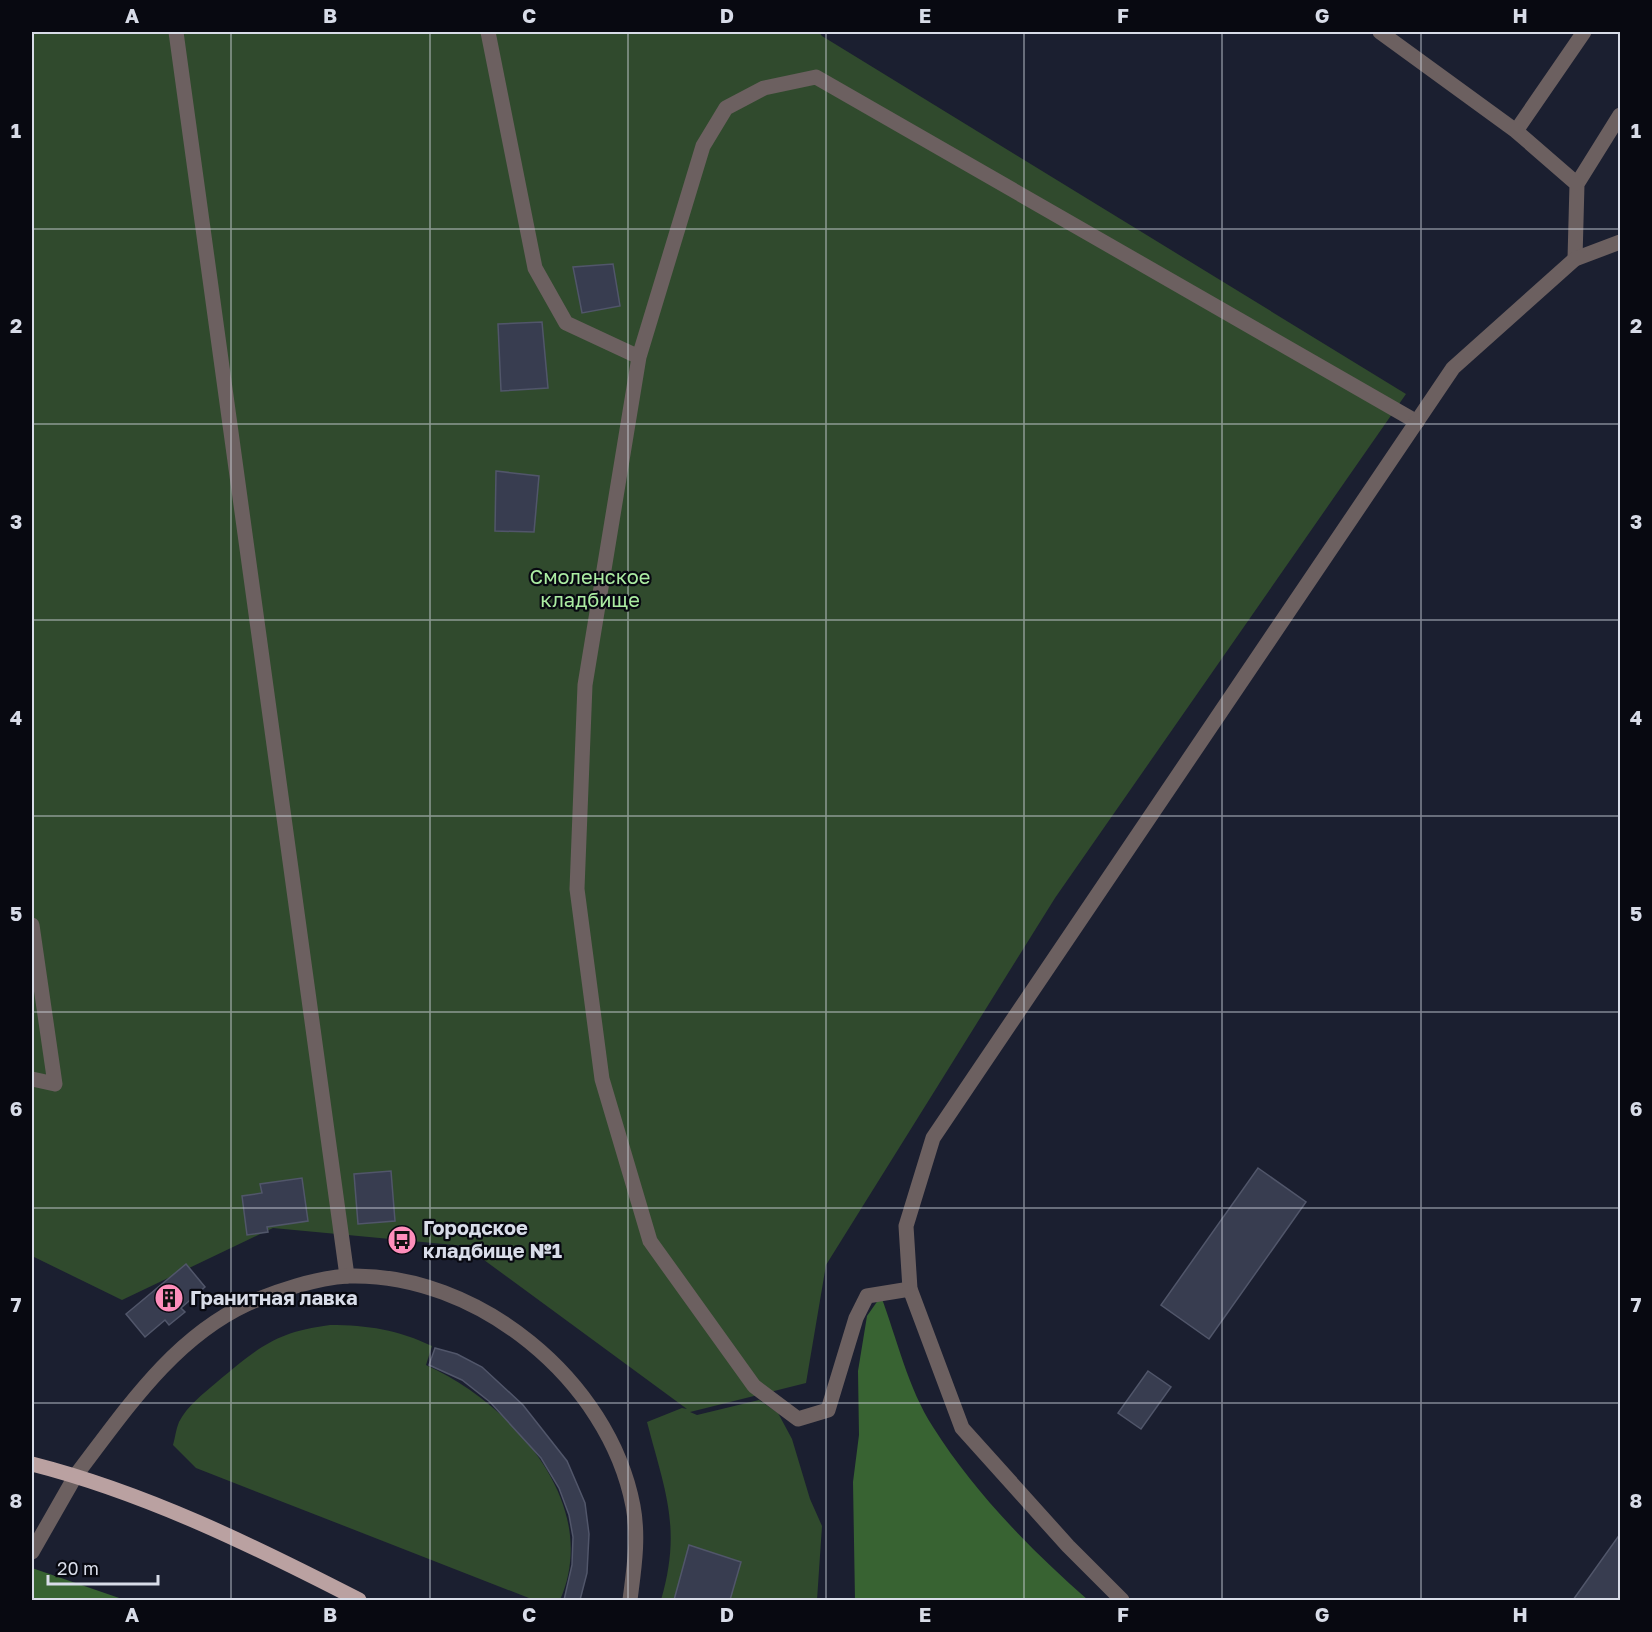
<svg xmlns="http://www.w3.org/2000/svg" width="1652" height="1632" viewBox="0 0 1652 1632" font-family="'Golos Text',sans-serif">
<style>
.green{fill:#304a2d}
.forest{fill:#386332}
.building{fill:#383d50;stroke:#51566a;stroke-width:1.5}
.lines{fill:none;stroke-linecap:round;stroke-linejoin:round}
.service{stroke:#6c6060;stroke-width:15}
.minor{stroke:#6c6060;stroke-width:15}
.primary{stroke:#baa1a1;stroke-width:15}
.grid{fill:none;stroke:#d8dce8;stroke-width:1.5;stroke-opacity:0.55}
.labels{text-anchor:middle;stroke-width:4.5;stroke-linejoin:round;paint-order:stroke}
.park-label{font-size:20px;fill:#abeca2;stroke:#080911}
.poi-label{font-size:20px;font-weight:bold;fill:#d8dce8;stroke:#080911;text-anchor:start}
.neatline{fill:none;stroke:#d8dce8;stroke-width:2}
.grid-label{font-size:20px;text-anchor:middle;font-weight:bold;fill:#d8dce8}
</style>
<rect width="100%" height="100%" fill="#1b1f30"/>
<path class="green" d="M32 32H819L822 36 1406 394 1055 898 826 1265 806 1383 690 1412 697 1415 759 1400 778 1413 792 1439 810 1499 822 1526 817 1600H661C682 1528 665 1491 647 1422L682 1408 687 1409 465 1246 273 1228 122 1300 32 1256Z
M330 1325C368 1325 398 1330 432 1346L426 1365C509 1402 603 1502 560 1600H534L196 1468 173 1445C175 1438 176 1429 179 1422 187 1406 204 1393 217 1382 258 1348 275 1332 330 1325Z"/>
<path class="forest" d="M881 1296C897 1339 908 1388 933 1427 974 1492 1031 1550 1088 1600H855L853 1482 859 1435 858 1371 867 1316Z
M32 1568 125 1600H32Z"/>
<path class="building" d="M613 264 620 306 582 313 573 267Z
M542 322 548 388 501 391 498 324Z
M496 471 539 476 534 532 495 531Z
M1258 1168 1306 1202 1209 1339 1161 1305Z
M391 1171 395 1221 358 1224 354 1174Z
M302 1178 308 1221 267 1227 268 1232 247 1235 242 1196 262 1193 260 1184Z
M186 1264 205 1287 181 1308 185 1312 169 1325 165 1320 145 1337 126 1314Z
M435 1348 457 1354 482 1367 523 1405 567 1461 585 1503 589 1534 587 1573 580 1600H564L572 1565 573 1537 569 1515 559 1488 541 1458 490 1402 462 1380 429 1365Z
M1148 1371 1171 1387 1141 1429 1118 1413Z
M1620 1534V1600H1573Z
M689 1545 741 1562 730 1600H674Z"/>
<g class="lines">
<path class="service" d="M176 32 347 1276
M488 32 535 268 566 323 639 357 585 685 577 889 602 1079 650 1241 754 1386 798 1419 828 1410 856 1318 867 1296 910 1289
M1380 32 1516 131
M1577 184 1620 115
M1575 259 1577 184 1516 131 1584 32
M639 357 703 146 726 108 764 88 816 77 1417 422
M32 925 55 1084 32 1079
M32 1552 76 1475"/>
<path class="minor" d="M76 1475C125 1411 172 1339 247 1304 276 1291 316 1278 348 1276 477 1272 609 1380 633 1506 639 1538 634 1568 630 1600
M1122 1600 1068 1546 962 1428 910 1289 906 1226 933 1138 1453 368 1575 259 1620 242"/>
<path class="primary" d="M32 1464C146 1493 254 1546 359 1600"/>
</g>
<path class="grid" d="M231 32V1600M430 32V1600M628 32V1600M826 32V1600M1024 32V1600M1222 32V1600M1421 32V1600M32 229H1620M32 424H1620M32 620H1620M32 816H1620M32 1012H1620M32 1208H1620M32 1403H1620"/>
<defs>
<g id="bus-disc" transform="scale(1.5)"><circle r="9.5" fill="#fe8ebb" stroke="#080911"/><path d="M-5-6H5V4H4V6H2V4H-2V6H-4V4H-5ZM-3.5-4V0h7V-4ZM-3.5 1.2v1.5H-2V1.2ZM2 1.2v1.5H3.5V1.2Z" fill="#111"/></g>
<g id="building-disc" transform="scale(1.5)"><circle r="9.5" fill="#fe8ebb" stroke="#080911"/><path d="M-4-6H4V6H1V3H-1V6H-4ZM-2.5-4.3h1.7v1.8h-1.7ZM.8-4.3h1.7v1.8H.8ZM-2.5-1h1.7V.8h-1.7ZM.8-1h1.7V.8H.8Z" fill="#111"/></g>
</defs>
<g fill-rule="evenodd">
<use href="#bus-disc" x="402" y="1240"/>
<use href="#building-disc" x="169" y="1298"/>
</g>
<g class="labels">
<g class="park-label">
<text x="590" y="584">Смоленское<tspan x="590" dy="23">кладбище</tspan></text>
</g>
<g class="poi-label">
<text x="423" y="1235">Городское<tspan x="423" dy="23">кладбище №1</tspan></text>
<text x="190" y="1305">Гранитная лавка</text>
</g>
</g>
<rect width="1652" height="1632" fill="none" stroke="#080911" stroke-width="66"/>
<path d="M48 1575v9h110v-9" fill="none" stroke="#d8dce8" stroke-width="3"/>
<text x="57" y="1575" font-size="18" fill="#d8dce8" stroke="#080911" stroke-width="4.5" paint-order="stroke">20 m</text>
<rect x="33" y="33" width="1586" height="1566" class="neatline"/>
<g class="grid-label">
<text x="132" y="23">A</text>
<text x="330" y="23">B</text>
<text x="529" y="23">C</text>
<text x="727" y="23">D</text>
<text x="925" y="23">E</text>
<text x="1123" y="23">F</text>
<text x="1322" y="23">G</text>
<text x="1520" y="23">H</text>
<text x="16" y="138">1</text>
<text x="1636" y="138">1</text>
<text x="16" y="333">2</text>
<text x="1636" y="333">2</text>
<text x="16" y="529">3</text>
<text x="1636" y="529">3</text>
<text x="16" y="725">4</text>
<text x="1636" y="725">4</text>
<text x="16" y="921">5</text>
<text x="1636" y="921">5</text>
<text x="16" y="1116">6</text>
<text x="1636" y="1116">6</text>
<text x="16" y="1312">7</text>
<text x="1636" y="1312">7</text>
<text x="16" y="1508">8</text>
<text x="1636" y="1508">8</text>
<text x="132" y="1622">A</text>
<text x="330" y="1622">B</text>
<text x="529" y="1622">C</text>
<text x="727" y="1622">D</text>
<text x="925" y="1622">E</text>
<text x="1123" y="1622">F</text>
<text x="1322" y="1622">G</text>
<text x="1520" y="1622">H</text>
</g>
</svg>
